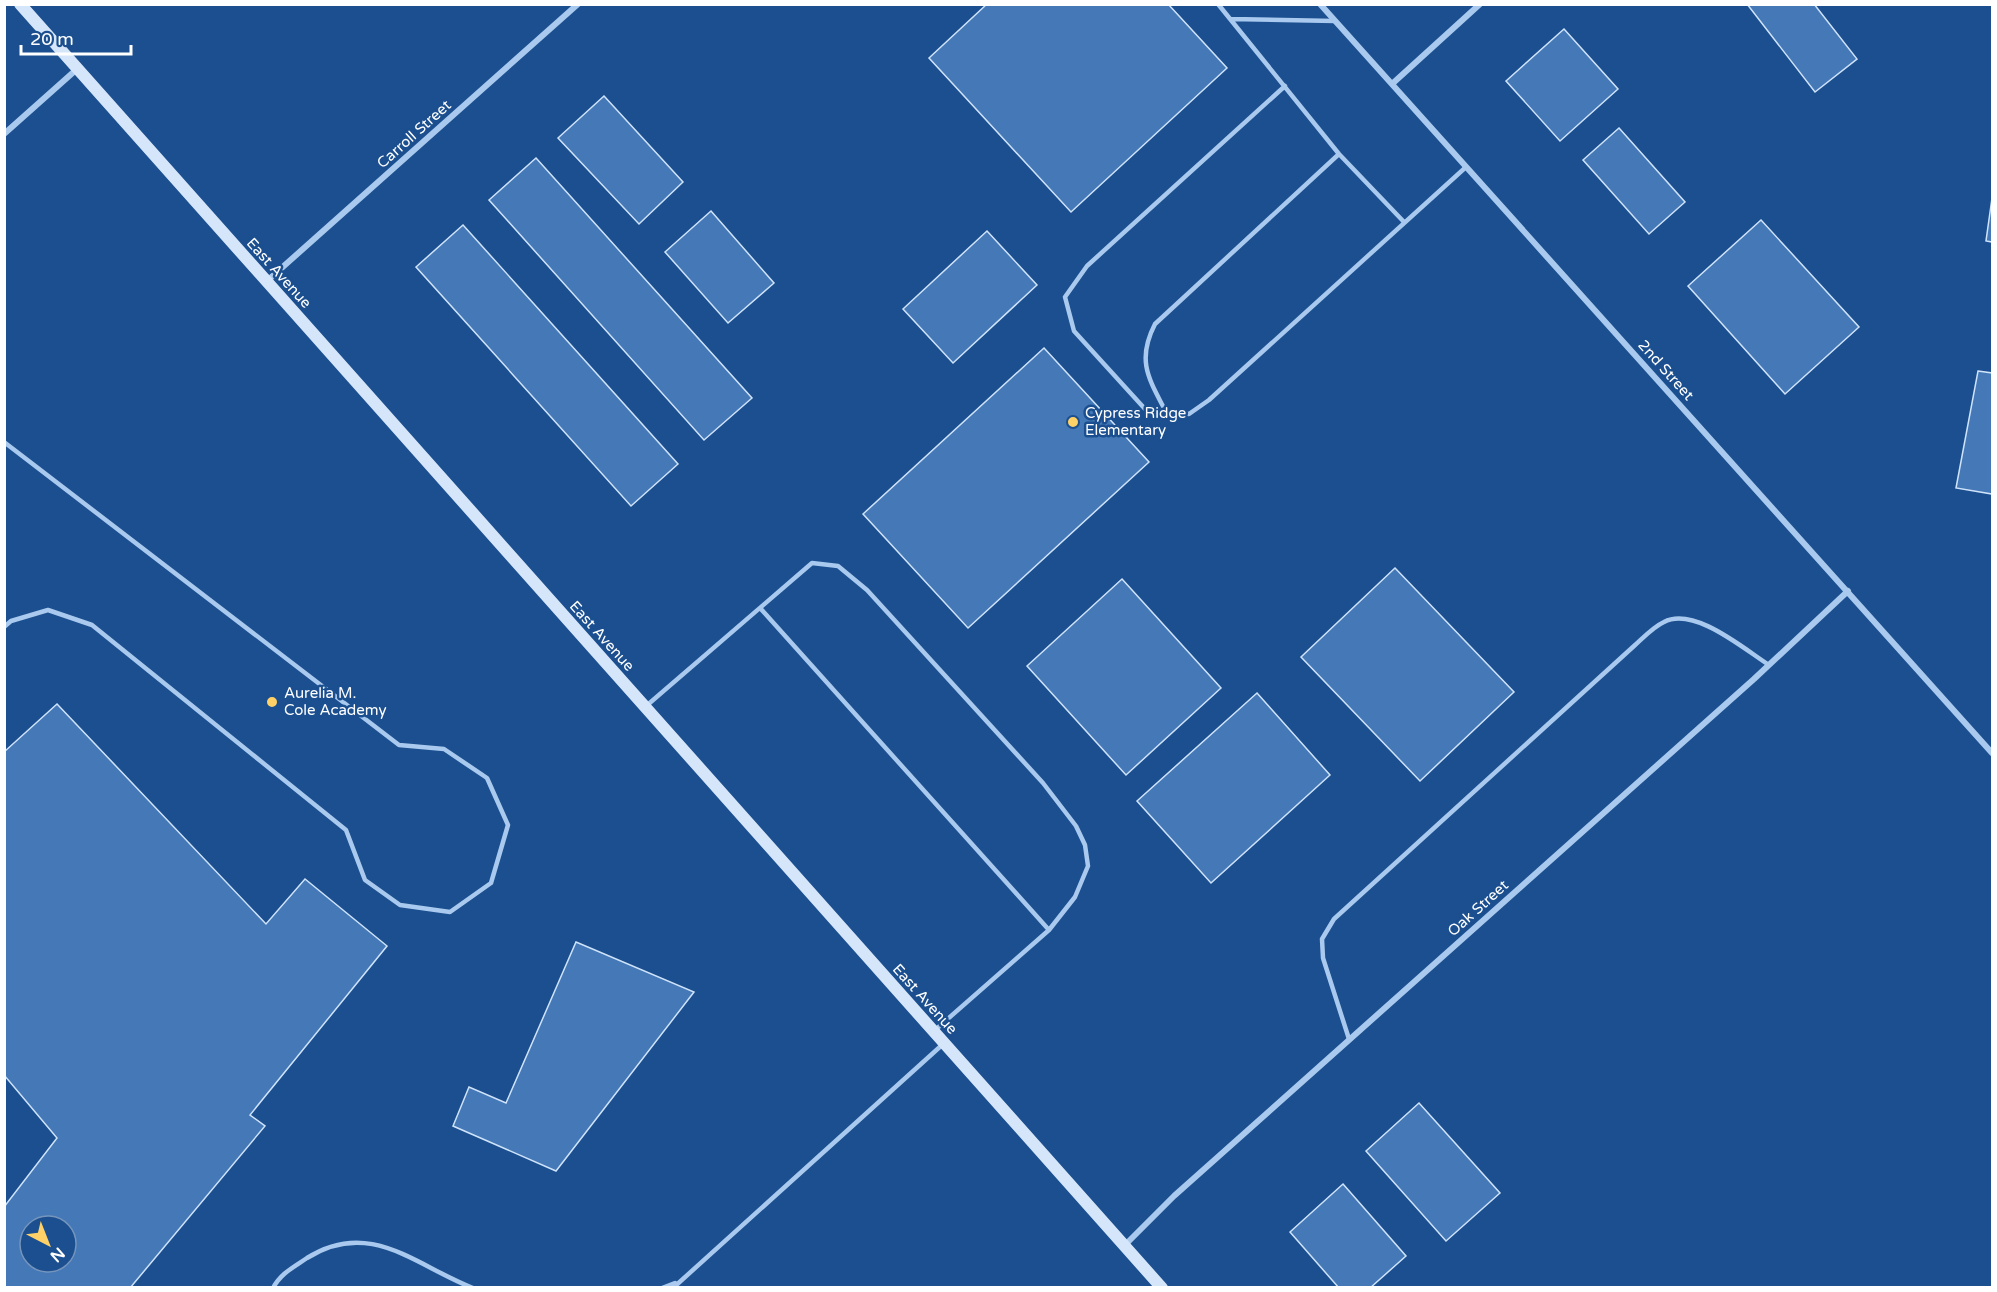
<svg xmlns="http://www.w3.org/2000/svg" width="1997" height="1292" viewBox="0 0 1997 1292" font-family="'Varela Round',sans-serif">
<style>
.building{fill:#4478b7;stroke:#cfe3fa;stroke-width:1.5;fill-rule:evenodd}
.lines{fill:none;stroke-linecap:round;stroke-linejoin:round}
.lane{stroke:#a9c9ee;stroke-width:4.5}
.street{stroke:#a9c9ee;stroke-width:6}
.secondary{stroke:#d6e6fa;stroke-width:12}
.poi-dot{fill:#ffd166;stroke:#1b4f8f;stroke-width:2}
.labels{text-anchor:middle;stroke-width:5;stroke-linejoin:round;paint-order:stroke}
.street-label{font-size:15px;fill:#fff;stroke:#1b4f8f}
.poi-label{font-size:15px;fill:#fff;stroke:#1b4f8f;text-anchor:start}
</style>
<rect width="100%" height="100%" fill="#1b4f8f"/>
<path class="building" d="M987 4H1168L1227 68 1071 212 929 58Z
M1747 4H1814L1857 59 1815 92Z
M1564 29 1618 89 1560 141 1506 81Z
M604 96 683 182 639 224 558 138Z
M1619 128 1685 202 1649 234 1583 160Z
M536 158 752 398 704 440 489 200Z
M1992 198V242L1986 241Z
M711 211 774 283 728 323 665 252Z
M1761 220 1859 327 1785 394 1688 286Z
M463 225 678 464 631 506 416 267Z
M987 231 1037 285 953 363 903 309Z
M1044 348 1149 462 968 628 863 514Z
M1978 371 1992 373V494L1956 488Z
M1395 568 1514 692 1420 781 1301 657Z
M1122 579 1221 688 1126 775 1027 666Z
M1257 693 1330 775 1211 883 1137 801Z
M57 704 266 924 305 879 387 946 250 1115 265 1126 130 1288H4V1207L57 1138 4 1075V752ZM30 1226H66V1262H30Z
M576 942 694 992 556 1171 453 1126 469 1087 506 1103Z
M1419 1103 1500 1193 1446 1241 1366 1151Z
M1343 1184 1406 1256 1370 1288H1339L1290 1232Z"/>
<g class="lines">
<path class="lane" d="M1218 4 1339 154 1404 222
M1231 19 1335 21
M1285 86 1087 266 1065 297 1074 331 1145 409 1189 414 1209 400 1466 167
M1166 412C1149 379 1136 361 1155 324L1339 154
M4 442 399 745 444 749 487 778 508 825 491 883 450 912 400 905 365 880 346 830 92 625 48 610 11 621 4 627
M760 608 1049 930
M645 707 812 563 838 566 867 590 1043 783 1076 826 1085 845 1088 866 1075 897 1049 930 934 1031
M1349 1039 1323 958 1322 939 1334 919 1634 646C1643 638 1653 627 1664 622 1694 606 1744 649 1769 665
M273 1288C281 1273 294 1267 307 1258 370 1218 416 1266 473 1288
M662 1288 675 1283
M673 1288 942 1045"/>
<path class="street" d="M1320 4 1992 753
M1392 84 1480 4
M4 134 77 69
M267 281 578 4
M1125 1245 1174 1196 1754 679 1848 591"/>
<path class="secondary" d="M20 4 1162 1288"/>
</g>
<g class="poi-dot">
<circle cx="1073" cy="422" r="6"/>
<circle cx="272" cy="702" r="6"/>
</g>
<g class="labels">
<g class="street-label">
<text transform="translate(414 134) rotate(-42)" y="5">Carroll Street</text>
<text transform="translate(279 273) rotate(48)" y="5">East Avenue</text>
<text transform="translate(1666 370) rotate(48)" y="5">2nd Street</text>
<text transform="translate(602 636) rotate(48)" y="5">East Avenue</text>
<text transform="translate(1478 908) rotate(-42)" y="5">Oak Street</text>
<text transform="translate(925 999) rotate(48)" y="5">East Avenue</text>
</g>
<g class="poi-label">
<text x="1085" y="418">Cypress Ridge<tspan x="1085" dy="17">Elementary</tspan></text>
<text x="284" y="698">Aurelia M.<tspan x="284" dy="17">Cole Academy</tspan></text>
</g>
</g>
<rect width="1997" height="1292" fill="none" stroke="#ffffff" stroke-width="12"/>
<g transform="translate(48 1244) rotate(138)"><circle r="28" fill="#1b4f8f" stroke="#7695bc" stroke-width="1.5"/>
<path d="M0-4.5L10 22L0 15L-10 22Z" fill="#ffd166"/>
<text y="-9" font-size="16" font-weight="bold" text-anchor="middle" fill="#ffffff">N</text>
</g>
<path d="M21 45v9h110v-9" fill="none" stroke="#ffffff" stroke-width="3"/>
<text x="30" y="45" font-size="18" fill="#ffffff" stroke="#1b4f8f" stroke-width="4.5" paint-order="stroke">20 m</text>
</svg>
